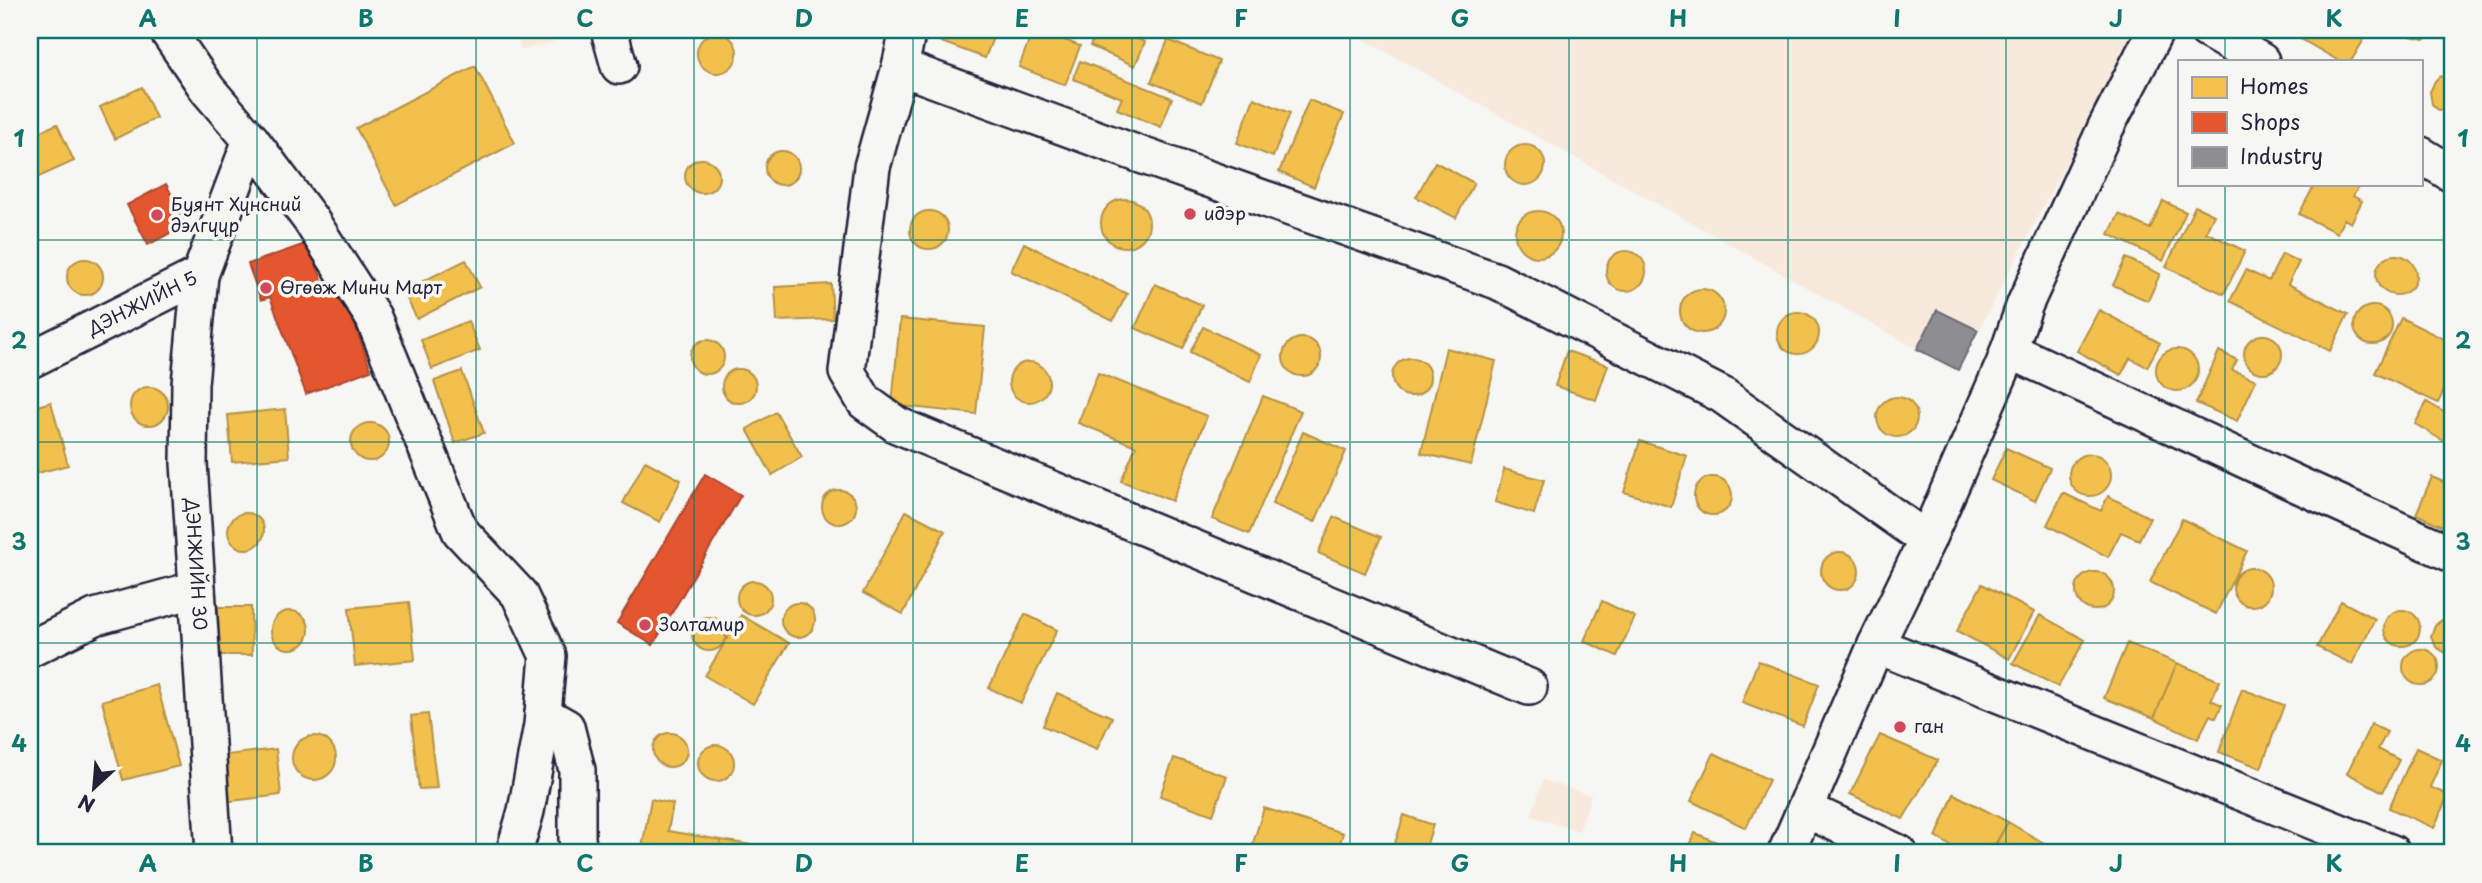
<svg xmlns="http://www.w3.org/2000/svg" width="2482" height="883" viewBox="0 0 2482 883" font-family="'Playpen Sans',sans-serif">
<style>
.built{fill:#f8e9dd}
.homes{fill:#f2c14e;stroke:#b49148;stroke-width:2}
.shops{fill:#e4572e;stroke:#aa4732;stroke-width:2}
.industry{fill:#8d8d92;stroke:#6d6d78;stroke-width:2}
.lines{fill:none;stroke-linecap:round;stroke-linejoin:round}
.minor-casing{stroke:#22223b;stroke-width:40}
.minor{stroke:#f6f6f2;stroke-width:35}
.grid{fill:none;stroke:#0f766e;stroke-width:2;stroke-opacity:0.55}
.poi-dot{fill:#d1495b;stroke:#f6f6f2;stroke-width:2.5}
.labels{text-anchor:middle;stroke-width:7;stroke-linejoin:round;paint-order:stroke}
.poi-label{font-size:18px;fill:#22223b;stroke:#f6f6f2;text-anchor:start}
.street-label{font-size:18px;fill:#22223b;stroke:#f6f6f2}
.neatline{fill:none;stroke:#0f766e;stroke-width:2.5}
.grid-label{font-size:23px;text-anchor:middle;font-weight:bold;fill:#0f766e}
</style>
<rect width="100%" height="100%" fill="#f6f6f2"/>
<filter id="ink" filterUnits="userSpaceOnUse"><feTurbulence type="fractalNoise" baseFrequency=".0143" numOctaves="2"/><feDisplacementMap in="SourceGraphic" scale="14" xChannelSelector="R" yChannelSelector="G"/><feConvolveMatrix kernelMatrix="1 2 1 2 8 2 1 2 1" color-interpolation-filters="sRGB"/></filter>
<g filter="url(#ink)">
<path class="built" d="M515 30H550L553 42 521 50Z
M1347 30H2135L1958 370 1917 349Z
M1543 780 1591 795 1579 831 1531 816Z"/>
<path class="homes" d="M945 30H996L985 58 941 42Z
M1033 30H1039L1080 46 1065 85 1019 67Z
M1097 30H1117L1145 42 1135 66 1090 46Z
M2291 30H2362L2368 33 2351 61H2339L2289 32Z
M2439 30 2436 34 2424 39 2411 36 2405 30Z
M697 53a20 20 0 1 1 40 0a20 20 0 1 1-40 0Z
M1168 40 1219 61 1202 103 1151 82Z
M1080 61 1172 98 1161 127 1117 109 1122 98 1073 79Z
M475 66 515 143 396 205 356 128Z
M2451 74 2452 113H2450L2437 109 2432 104 2430 92 2435 81 2439 77Z
M142 87 156 118 115 139 100 107Z
M1254 98 1290 113 1273 157 1237 143Z
M1309 100 1344 114 1314 187 1279 172Z
M57 124 74 161 30 181V136Z
M1505 165a20 20 0 1 1 40 0a20 20 0 1 1-40 0Z
M765 168a17 17 0 1 1 34 0a17 17 0 1 1-34 0Z
M685 176a17 17 0 1 1 34 0a17 17 0 1 1-34 0Z
M1435 162 1474 183 1456 218 1416 197Z
M2315 184H2360L2353 196 2362 201 2351 223 2344 219 2337 233 2299 214Z
M1101 223a24 24 0 1 1 48 0a24 24 0 1 1-48 0Z
M2163 201 2186 212 2163 261 2109 234 2119 214 2150 229Z
M2195 206 2214 215 2206 232 2245 251 2224 294 2166 267Z
M910 230a19 19 0 1 1 38 0a19 19 0 1 1-38 0Z
M1515 234a23 23 0 1 1 46 0a23 23 0 1 1-46 0Z
M1024 243 1127 294 1113 321 1011 271Z
M1606 271a20 20 0 1 1 40 0a20 20 0 1 1-40 0Z
M2282 254 2299 262 2288 284 2348 314 2330 351 2230 301 2246 270 2269 281Z
M2376 275a20 20 0 1 1 40 0a20 20 0 1 1-40 0Z
M2126 258 2160 274 2148 301 2113 285Z
M67 277a18 18 0 1 1 36 0a18 18 0 1 1-36 0Z
M466 260 480 287 417 319 403 291Z
M831 284 833 319 777 321 775 287Z
M1155 284 1202 305 1183 349 1135 328Z
M1680 311a22 22 0 1 1 44 0a22 22 0 1 1-44 0Z
M2354 325a19 19 0 1 1 38 0a19 19 0 1 1-38 0Z
M2099 310 2160 343 2147 367 2130 358 2121 375 2077 351Z
M1777 333a21 21 0 1 1 42 0a21 21 0 1 1-42 0Z
M2401 318 2452 343V373L2438 403 2375 373Z
M900 319 985 327 976 414 892 405Z
M468 321 480 350 432 369 421 340Z
M1203 327 1261 355 1250 382 1190 352Z
M2244 354a19 19 0 1 1 38 0a19 19 0 1 1-38 0Z
M1283 357a19 19 0 1 1 38 0a19 19 0 1 1-38 0Z
M690 357a17 17 0 1 1 34 0a17 17 0 1 1-34 0Z
M1446 348 1496 361 1471 465 1421 453Z
M2156 370a21 21 0 1 1 42 0a21 21 0 1 1-42 0Z
M1567 351 1608 365 1596 400 1555 386Z
M2219 351 2237 360 2232 370 2256 380 2237 421 2196 403Z
M1392 377a19 19 0 1 1 38 0a19 19 0 1 1-38 0Z
M1009 382a20 20 0 1 1 40 0a20 20 0 1 1-40 0Z
M722 386a17 17 0 1 1 34 0a17 17 0 1 1-34 0Z
M462 371 484 433 455 443 434 381Z
M1098 373 1207 416 1172 501 1121 481 1136 446 1078 423Z
M130 406a19 19 0 1 1 38 0a19 19 0 1 1-38 0Z
M1263 396 1301 411 1249 534 1212 519Z
M1877 417a20 20 0 1 1 40 0a20 20 0 1 1-40 0Z
M51 402 68 465 30 475V408Z
M2427 402 2452 417V446L2415 424Z
M285 409 289 457 232 462 228 415Z
M776 412 802 457 772 475 747 429Z
M351 442a19 19 0 1 1 38 0a19 19 0 1 1-38 0Z
M1303 432 1346 451 1315 522 1272 504Z
M1640 441 1687 456 1671 507 1624 492Z
M2006 448 2050 468 2035 501 1991 480Z
M2069 475a21 21 0 1 1 42 0a21 21 0 1 1-42 0Z
M645 461 681 480 660 522 623 503Z
M1504 469 1544 480 1534 514 1495 502Z
M1694 496a19 19 0 1 1 38 0a19 19 0 1 1-38 0Z
M2432 477 2452 486V530L2416 514Z
M822 507a17 17 0 1 1 34 0a17 17 0 1 1-34 0Z
M2063 493 2101 511 2108 496 2150 518 2139 540 2121 532 2108 557 2047 525Z
M906 511 945 531 903 614 863 593Z
M228 531a18 18 0 1 1 36 0a18 18 0 1 1-36 0Z
M1334 517 1381 537 1365 573 1318 553Z
M2182 519 2247 551 2216 614 2150 582Z
M1821 571a19 19 0 1 1 38 0a19 19 0 1 1-38 0Z
M2233 587a19 19 0 1 1 38 0a19 19 0 1 1-38 0Z
M2076 591a19 19 0 1 1 38 0a19 19 0 1 1-38 0Z
M737 598a17 17 0 1 1 34 0a17 17 0 1 1-34 0Z
M1982 584 2034 612 2009 659 1957 631Z
M1602 601 1635 617 1617 656 1584 641Z
M2341 601 2375 619 2352 664 2317 647Z
M409 602 415 660 355 666 349 608Z
M781 620a17 17 0 1 1 34 0a17 17 0 1 1-34 0Z
M218 607H251L252 655H219Z
M2384 628a18 18 0 1 1 36 0a18 18 0 1 1-36 0Z
M271 630a19 19 0 1 1 38 0a19 19 0 1 1-38 0Z
M1025 614 1057 630 1021 703 989 688Z
M741 615 789 643 753 704 705 676Z
M2040 615 2085 640 2058 687 2013 663Z
M2451 617 2452 618 2451 653H2446L2436 647 2431 636 2435 625 2445 618Z
M692 634a17 17 0 1 1 34 0a17 17 0 1 1-34 0Z
M2127 643 2177 663 2154 718 2104 698Z
M2403 667a18 18 0 1 1 36 0a18 18 0 1 1-36 0Z
M1758 661 1819 684 1803 726 1742 703Z
M2177 663 2220 681 2211 700 2222 705 2216 718 2210 715 2198 739 2154 718Z
M157 685 179 766 123 780 102 701Z
M2242 689 2284 705 2261 768 2219 752Z
M1057 693 1112 717 1097 749 1043 726Z
M428 714 437 788 419 789 411 716Z
M2371 724 2387 732 2378 749 2399 760 2383 792 2347 773Z
M653 750a17 17 0 1 1 34 0a17 17 0 1 1-34 0Z
M1880 735 1938 760 1903 819 1850 794Z
M292 758a22 22 0 1 1 44 0a22 22 0 1 1-44 0Z
M698 763a18 18 0 1 1 36 0a18 18 0 1 1-36 0Z
M2416 748 2442 760 2430 787 2448 795 2434 828 2389 808Z
M276 749 281 795 224 802 218 756Z
M1714 753 1769 780 1746 828 1691 801Z
M1174 758 1227 776 1213 815 1160 796Z
M1954 794 2008 822 1991 853H1963L1936 837Z
M651 799 673 804 668 831 721 840 719 853H641Z
M1264 808 1343 833 1337 853H1250Z
M1404 815 1433 825 1424 853H1392Z
M2008 822 2061 853H1990Z
M1695 833 1743 853H1687Z
M721 840 793 852V853H719Z"/>
<path class="shops" d="M166 184 187 224 148 245 127 205Z
M308 243 323 282 337 276 371 370 306 394 270 297 261 300 248 264Z
M705 474 741 495 653 645 617 623Z"/>
<path class="industry" d="M1937 310 1978 330 1958 370 1917 349Z"/>
<g class="lines">
<g class="minor-casing">
<g id="minor">
<path d="M167 30 208 90 251 140 310 219 373 317 460 531 519 594 548 656 542 725 526 811 514 853"/>
<path d="M609 30 619 66"/>
<path d="M908 30 900 67 1141 155 1497 281 1722 395 1927 540"/>
<path d="M2207 30 2261 61"/>
<path d="M900 67 872 167 847 372 865 402 897 425 1529 687"/>
<path d="M2421 155 2452 174"/>
<path id="s1" d="M200 275 190 384 189 463 214 853"/>
<path d="M2009 350 2299 485 2452 554"/>
<path id="s2" d="M30 360 200 275 251 140"/>
<path d="M1876 645 2392 853"/>
<path d="M30 649 95 617 197 589"/>
<path d="M543 714 566 727 577 770V838L579 853"/>
<path d="M1805 809 1899 853"/>
<path d="M1786 853 1876 645 1927 540 2004 364 2025 304 2106 127 2156 30"/>
</g>
</g>
<use href="#minor" class="minor"/>
</g>
</g>
<path class="grid" d="M257 30V853M476 30V853M694 30V853M913 30V853M1132 30V853M1350 30V853M1569 30V853M1788 30V853M2006 30V853M2225 30V61M2225 184V853M30 240H2452M30 442H2452M30 643H2452"/>
<g class="poi-dot">
<circle cx="1190" cy="214" r="7"/>
<circle cx="157" cy="215" r="7"/>
<circle cx="266" cy="288" r="7"/>
<circle cx="645" cy="625" r="7"/>
<circle cx="1900" cy="727" r="7"/>
</g>
<g class="labels">
<g class="poi-label">
<text x="171" y="211">Буянт Хүнсний<tspan x="171" dy="21">дэлгүүр</tspan></text>
<text x="1204" y="220">идэр</text>
<text x="280" y="294">Өгөөж Мини Март</text>
<text x="659" y="631">Золтамир</text>
<text x="1914" y="733">ган</text>
</g>
<g class="street-label">
<text dy="6" stroke="none"><textPath href="#s2" startOffset="126">ДЭНЖИЙН 5</textPath></text>
<text dy="6" stroke="none"><textPath href="#s1" startOffset="290">ДЭНЖИЙН 30</textPath></text>
</g>
</g>
<rect width="2482" height="883" fill="none" stroke="#f6f6f2" stroke-width="77"/>
<rect x="2178" y="60" width="245" height="126" fill="#f6f6f2" stroke="#a1a1a9" stroke-width="2"/>
<rect x="2192" y="77" width="35" height="21" fill="#f2c14e" stroke="#a1a1a9" stroke-width="2"/>
<text x="2240" y="94" font-size="21" fill="#22223b">Homes</text>
<rect x="2192" y="112" width="35" height="21" fill="#e4572e" stroke="#a1a1a9" stroke-width="2"/>
<text x="2240" y="130" font-size="21" fill="#22223b">Shops</text>
<rect x="2192" y="147" width="35" height="21" fill="#8d8d92" stroke="#a1a1a9" stroke-width="2"/>
<text x="2240" y="164" font-size="21" fill="#22223b">Industry</text>
<g transform="translate(94 788) rotate(206)" stroke="#f6f6f2" stroke-width="5" paint-order="stroke">
<path d="M0-5L12 26L0 18L-12 26Z" fill="#22223b"/>
<text y="-10" font-size="19" font-weight="bold" text-anchor="middle" fill="#22223b">N</text>
</g>
<rect x="38" y="38" width="2406" height="806" class="neatline"/>
<g class="grid-label">
<text x="148" y="27">A</text>
<text x="366" y="27">B</text>
<text x="585" y="27">C</text>
<text x="804" y="27">D</text>
<text x="1022" y="27">E</text>
<text x="1241" y="27">F</text>
<text x="1460" y="27">G</text>
<text x="1678" y="27">H</text>
<text x="1897" y="27">I</text>
<text x="2116" y="27">J</text>
<text x="2334" y="27">K</text>
<text x="19" y="147">1</text>
<text x="2463" y="147">1</text>
<text x="19" y="349">2</text>
<text x="2463" y="349">2</text>
<text x="19" y="550">3</text>
<text x="2463" y="550">3</text>
<text x="19" y="752">4</text>
<text x="2463" y="752">4</text>
<text x="148" y="872">A</text>
<text x="366" y="872">B</text>
<text x="585" y="872">C</text>
<text x="804" y="872">D</text>
<text x="1022" y="872">E</text>
<text x="1241" y="872">F</text>
<text x="1460" y="872">G</text>
<text x="1678" y="872">H</text>
<text x="1897" y="872">I</text>
<text x="2116" y="872">J</text>
<text x="2334" y="872">K</text>
</g>
</svg>
